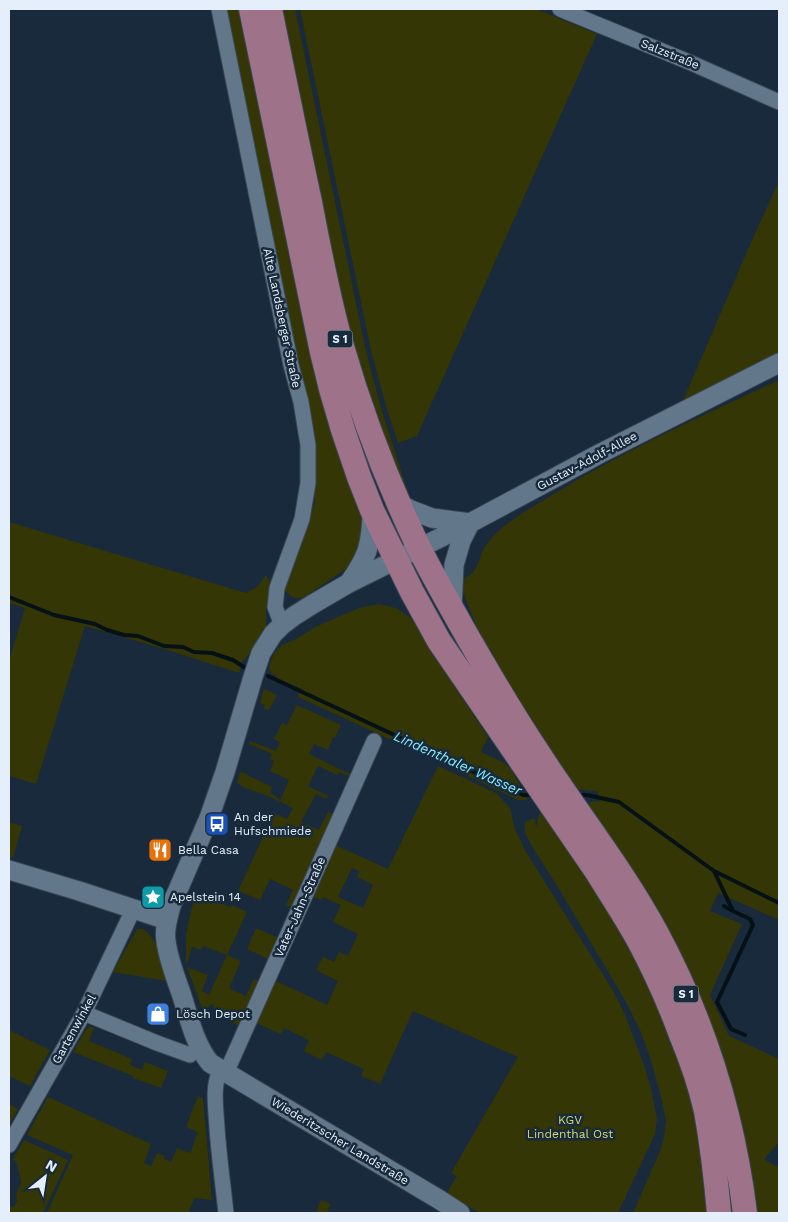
<svg xmlns="http://www.w3.org/2000/svg" width="788" height="1222" viewBox="0 0 788 1222" font-family="'Work Sans',sans-serif">
<style>
.green{fill:#343606;fill-rule:evenodd}
.lines{fill:none;stroke-linecap:round;stroke-linejoin:round}
.stream{stroke:#051114;stroke-width:4}
.minor-casing{stroke:#394755;stroke-width:17}
.tertiary-casing{stroke:#394755;stroke-width:21}
.primary-casing{stroke:#394755;stroke-width:26}
.minor{stroke:#63778b;stroke-width:15}
.tertiary{stroke:#63778b;stroke-width:19}
.primary{stroke:#9e738a;stroke-width:24}
.labels{text-anchor:middle;stroke-width:5;stroke-linejoin:round;paint-order:stroke}
.shield{fill:#182a3b;stroke:#a7b4c1;stroke-width:1}
.shield-label{font-size:11px;font-weight:bold;fill:#e4effb}
.street-label{font-size:12px;fill:#e4effb;stroke:#182a3b}
.poi-label{font-size:12px;fill:#e4effb;stroke:#182a3b;text-anchor:start}
.park-label{font-size:12px;fill:#d1d974;stroke:#182a3b}
.water-label{font-size:14px;font-style:italic;fill:#84ecff;stroke:#182a3b}
</style>
<rect width="100%" height="100%" fill="#182a3b"/>
<path class="green" d="M227 9H244L333 435 363 523 366 536 353 564 303 598C294 599 290 597 285 590L288 573 300 539 315 503 313 489Z
M278 9H295L366 351 381 408 405 483 409 494 408 495H406L401 489 348 339Z
M300 9H536L597 34 417 436 398 443 386 406 371 351Z
M779 181V354L682 403 752 240Z
M779 380V920L718 893 710 911 742 924 710 995 729 1036 779 1059V1142L764 1159 779 1168V1213H755L585 806 593 801 600 802 597 791 571 789 489 657 462 590 461 580C481 572 476 560 486 545 494 534 503 526 514 519 526 510 540 503 552 495 625 450 702 416 779 380Z
M9 522 246 593 257 587 266 575 271 583 266 606V628L250 653 242 662 239 673 164 649 85 626 36 784 9 776V661L25 608 9 603Z
M379 604 396 608 411 618 430 649 488 737 481 752C489 756 499 759 506 765 515 771 517 784 524 791L527 800H518L439 762 298 697V694L302 689 277 678V676L271 673 269 667 274 653 282 645 296 639 315 627 359 608Z
M264 689 277 695 269 710 263 709 265 705 260 703Z
M297 705 341 725 335 738 333 737 328 750 314 744 309 754 352 775 351 777 339 772 337 775 318 766 308 786 328 796 327 799 316 794 301 822 319 830 328 812 333 814 292 907 286 905 293 890 270 879 260 900 238 891 274 813 287 819 293 808 268 796 245 788 237 783 240 772 247 774V775L272 787 270 793 277 797 280 801 289 780 270 771 274 761 270 759 272 754 249 744 250 741 276 751 280 742 274 739 282 723 287 725Z
M438 766 496 793 510 808 515 829 526 852 614 992 626 1017 646 1071 651 1088 657 1119 655 1134 618 1213H480L446 1194 457 1176 451 1173 518 1057 413 1011 380 1084 361 1076 364 1069 326 1052 322 1060 304 1051 309 1040 284 1028 281 1034 256 1023 276 981 327 1005 338 981 316 970 323 957 334 962 339 952 348 956 358 934 333 922 341 905 323 897 321 900 311 896 335 845 388 869ZM352 868 359 871 357 877 373 885 363 908 338 897Z
M532 798H538L638 954 694 1095 712 1213H633L660 1151 664 1138 666 1120 661 1097 650 1057 640 1030 626 1002 559 889 533 848 525 833V822L532 819H535L536 828 540 810Z
M9 822 22 826 13 858 9 857Z
M195 894 230 907 232 905 247 912 227 955 241 961 229 988 246 996 254 979 261 982 241 1027 220 1017 212 1004 203 1011 187 967 208 975 202 991 209 995 227 955 203 946 201 950 192 947 187 963H186V934Z
M256 928 279 938 270 960 247 949Z
M137 929H143C159 939 162 964 167 981L113 972Z
M90 1026 94 1028 89 1041 130 1058 132 1060 130 1065 142 1070 145 1062 168 1071 161 1088 133 1078V1076L73 1052 86 1029Z
M9 1030 50 1050 30 1086 9 1076Z
M198 1096 203 1098 212 1200 195 1198 188 1213H47L73 1155 27 1135 48 1097 151 1144 144 1163 151 1166 157 1153 165 1156 164 1159 171 1162 177 1148 190 1153 198 1132 186 1127Z
M9 1104 18 1109 9 1125Z
M24 1140 68 1160 43 1213H9V1202L10 1206 14 1207 17 1201 16 1194 21 1183 17 1163 13 1159Z
M321 1200 331 1204 327 1210 332 1213H316Z"/>
<g class="lines">
<path class="stream" d="M9 597 54 615 95 624 107 630 124 635 138 636 164 646 183 647 194 652 212 653 233 660 247 669
M268 676 523 795H534
M576 795H587L619 802 714 871 779 903
M714 871 733 911 750 919 753 925 717 1002 731 1029 745 1035
M724 906 733 911"/>
<g class="minor-casing">
<path id="minor" d="M219 9 291 365 301 402 308 445V483L302 519 277 588 275 607 282 625
M560 9 689 62 779 102
M84 1013 157 1043 190 1055
M220 1070C212 1088 216 1108 217 1128 219 1156 223 1185 226 1213
M226 1073 374 741
M9 1145 84 1013 133 910"/>
</g>
<g class="tertiary-casing">
<path id="tertiary" d="M398 503 411 510 432 518 470 523
M349 583C356 573 363 562 367 551 371 537 372 524 372 510
M452 609 454 565 461 541 470 523
M9 870 79 891 167 920
M460 1213 440 1200 210 1063C194 1043 189 1017 181 993 175 976 168 958 166 941 164 929 168 917 171 906L209 818 225 772 253 677 261 653 273 634 282 625 294 616 313 604 349 583 470 523 601 453 779 363"/>
</g>
<g class="primary-casing">
<path id="primary" d="M251 9 322 352 331 389 343 430 359 477 372 510 412 592 439 641 597 872C611 895 626 917 639 941 655 971 669 1002 681 1035 691 1059 700 1085 706 1111 712 1145 716 1179 719 1213
M270 9C283 73 296 138 310 202 319 249 328 297 341 343 361 413 387 481 418 546 432 574 447 600 462 627 486 669 510 711 537 751 576 812 622 869 656 932 703 1019 733 1115 745 1213"/>
</g>
<use href="#minor" class="minor"/>
<use href="#tertiary" class="tertiary"/>
<use href="#primary" class="primary"/>
</g>
<defs>
<g id="bus-square" transform="scale(1.25)"><rect x="-9" y="-9" width="18" height="18" rx="4" fill="#1a4fb4" stroke="#182a3b"/><path d="M-5-6H5V4H4V6H2V4H-2V6H-4V4H-5ZM-3.5-4V0h7V-4ZM-3.5 1.2v1.5H-2V1.2ZM2 1.2v1.5H3.5V1.2Z" fill="#fff"/></g>
<g id="restaurant-square" transform="scale(1.25)"><rect x="-9" y="-9" width="18" height="18" rx="4" fill="#e8710a" stroke="#182a3b"/><path d="M-5-6h1v4h1v-4h1v4h1v-4h1v5L-1.5 .5V6h-2V.5L-5-1ZM5-6V6H3V1.5H1.5Q1.5-4 5-6Z" fill="#fff"/></g>
<g id="sight-square" transform="scale(1.25)"><rect x="-9" y="-9" width="18" height="18" rx="4" fill="#0f9aa8" stroke="#182a3b"/><path d="M0-6L1.8-2.2L6-1.7L2.9 1.2L3.7 5.4L0 3.3L-3.7 5.4L-2.9 1.2L-6-1.7L-1.8-2.2Z" fill="#fff"/></g>
<g id="shop-square" transform="scale(1.25)"><rect x="-9" y="-9" width="18" height="18" rx="4" fill="#3f7fe0" stroke="#182a3b"/><path d="M-5-2.5h2.3a2.7 3.5 0 0 1 5.4 0H5L5.5 6h-11ZM-1.5-2.5h3a1.5 2.3 0 0 0-3 0Z" fill="#fff"/></g>
</defs>
<g fill-rule="evenodd">
<use href="#bus-square" x="217" y="824"/>
<use href="#restaurant-square" x="160" y="850"/>
<use href="#sight-square" x="153" y="897"/>
<use href="#shop-square" x="158" y="1014"/>
</g>
<g class="labels">
<g class="shield">
<rect x="327.5" y="330.5" width="25" height="17" rx="4"/>
<rect x="673.5" y="985.5" width="25" height="17" rx="4"/>
</g>
<g class="shield-label">
<text x="340" y="343">S 1</text>
<text x="686" y="998">S 1</text>
</g>
<g class="street-label">
<text transform="translate(670 54) rotate(22)" y="4">Salzstraße</text>
<text transform="translate(282 318) rotate(78)" y="4">Alte Landsberger Straße</text>
<text transform="translate(587 461) rotate(-28)" y="4">Gustav-Adolf-Allee</text>
<text transform="translate(300 907) rotate(-66)" y="4">Vater-Jahn-Straße</text>
<text transform="translate(74 1029) rotate(-61)" y="4">Gartenwinkel</text>
<text transform="translate(340 1141) rotate(31)" y="4">Wiederitzscher Landstraße</text>
</g>
<g class="poi-label">
<text x="234" y="821">An der<tspan x="234" dy="14">Hufschmiede</tspan></text>
<text x="178" y="854">Bella Casa</text>
<text x="170" y="901">Apelstein 14</text>
<text x="176" y="1018">Lösch Depot</text>
</g>
<g class="park-label">
<text x="570" y="1124">KGV<tspan x="570" dy="14">Lindenthal Ost</tspan></text>
</g>
<g class="water-label">
<text transform="translate(458 763) rotate(24)" y="5">Lindenthaler Wasser</text>
</g>
</g>
<rect width="788" height="1222" fill="none" stroke="#e4effb" stroke-width="20"/>
<g transform="translate(45 1177) rotate(30)" stroke="#182a3b" stroke-width="4" paint-order="stroke">
<path d="M0-4L9 19L0 12L-9 19Z" fill="#e4effb"/>
<text y="-8" font-size="14" font-weight="bold" text-anchor="middle" fill="#e4effb">N</text>
</g>
</svg>
